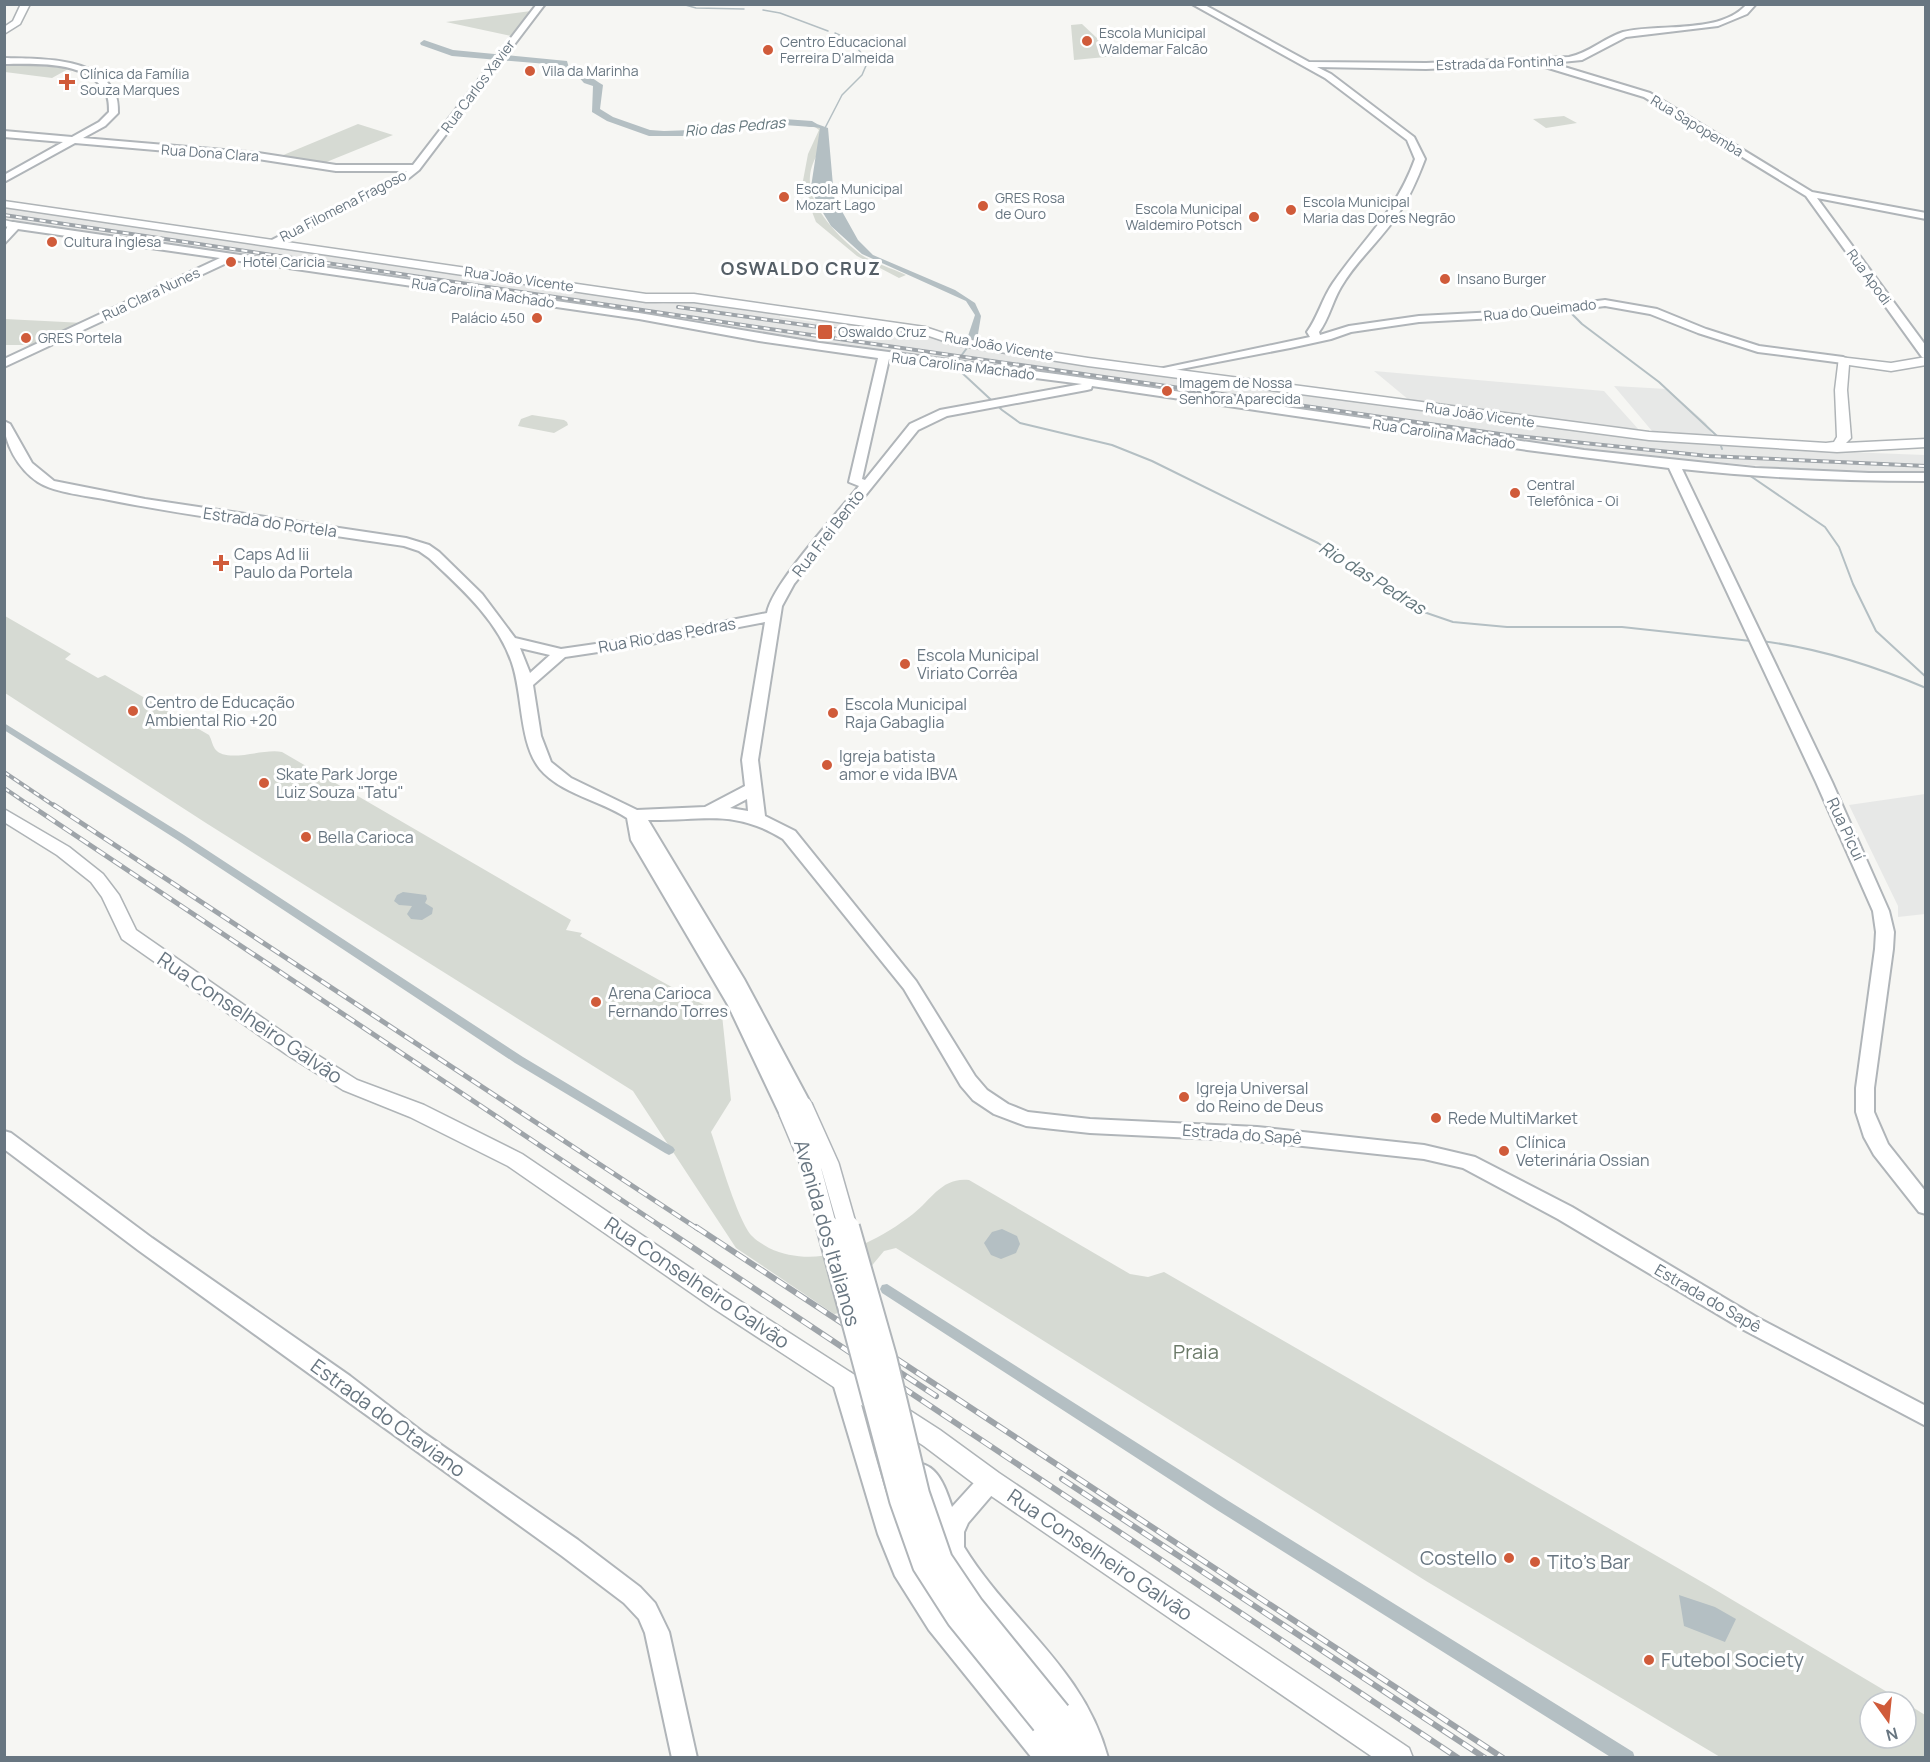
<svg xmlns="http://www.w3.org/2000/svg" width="1930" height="1762" viewBox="0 0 1930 1762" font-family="Manrope,sans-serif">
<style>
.built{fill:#e7e8e7}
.green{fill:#d6dad3}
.water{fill:#b4bfc3}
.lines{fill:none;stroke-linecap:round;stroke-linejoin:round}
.stream-far1{stroke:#b4bfc3;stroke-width:1.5}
.stream{stroke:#b4bfc3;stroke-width:2}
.canal{fill:#b4bfc3;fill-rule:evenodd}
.river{fill:#b4bfc3;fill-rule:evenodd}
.secondary-casing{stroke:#b0b5b9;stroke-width:4}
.primary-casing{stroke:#afb4b7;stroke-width:3}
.secondary{fill:#fff;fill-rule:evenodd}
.primary{fill:#fff;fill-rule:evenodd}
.rail-far2-casing{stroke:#9ea4a9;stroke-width:4}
.rail-far1-casing{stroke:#9ea4a9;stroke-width:5}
.rail-casing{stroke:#9ea4a9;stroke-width:6}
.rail-far2{stroke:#fff;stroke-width:2;stroke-dasharray:6;stroke-linecap:butt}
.rail-far1{stroke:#fff;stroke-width:3;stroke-dasharray:10;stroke-linecap:butt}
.rail{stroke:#fff;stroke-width:4;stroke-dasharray:12;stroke-linecap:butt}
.secondary-bridge-far1-casing{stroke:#b0b5b9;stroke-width:21;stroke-linecap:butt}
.secondary-bridge-casing{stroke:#b0b5b9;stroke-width:26;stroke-linecap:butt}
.secondary-bridge-far1{stroke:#fff;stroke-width:18}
.secondary-bridge{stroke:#fff;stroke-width:22}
.poi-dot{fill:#d05b3a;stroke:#fff;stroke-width:2}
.labels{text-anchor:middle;stroke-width:6;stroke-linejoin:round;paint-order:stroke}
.far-poi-label{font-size:14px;fill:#687681;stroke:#fff;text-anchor:start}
.far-street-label{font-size:14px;fill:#687681;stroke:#fff}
.far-water-label{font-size:15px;font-style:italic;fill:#64777d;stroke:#fff}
.street-label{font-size:16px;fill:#687681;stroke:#fff}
.poi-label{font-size:16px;fill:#687681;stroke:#fff;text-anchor:start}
.far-district-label{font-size:18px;font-weight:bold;letter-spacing:1.5px;fill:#555f67;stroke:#fff}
.water-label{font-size:18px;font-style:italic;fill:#64777d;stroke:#fff}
.near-street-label{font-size:20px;fill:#687681;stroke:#fff}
.near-park-label{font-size:20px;fill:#6a7967;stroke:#fff}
.near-poi-label{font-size:20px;fill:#687681;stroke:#fff;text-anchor:start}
</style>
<rect width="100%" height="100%" fill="#f6f6f3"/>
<path class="built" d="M4 207 663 304 695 302 780 314V317L815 322 818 319 918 333 971 349 1518 423 1702 443 1821 451 1925 455V473H1845L1656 457 1550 445 1332 412 927 358 5 220Z
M1374 371 1604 391 1640 431 1415 402 1409 400Z
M1614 386 1667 389 1706 423 1713 436 1652 431Z
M1925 794V914L1898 917V906L1849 805Z"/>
<path class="green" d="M531 11 511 36 446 22Z
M1082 24 1116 56 1074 60 1071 25Z
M5 64 70 68 52 78 5 72Z
M1564 116 1577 123 1546 128 1533 119Z
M787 122 824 128C824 152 812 156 810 176 807 206 838 236 860 254 873 263 892 268 906 275L899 278 857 256 816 222 802 186 808 154 819 130 815 127 786 124Z
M358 124 393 135 324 163 281 156Z
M5 319 84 323 33 345H5Z
M532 415 564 420 567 422 568 425 554 433 518 426 521 419Z
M5 616 71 654 65 659 98 678 105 675 209 735C212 740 212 745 215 749 227 764 262 748 282 752L571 920 566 930 582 933 580 936 722 1015 731 1100 711 1132C721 1161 733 1205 748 1231 752 1238 762 1244 769 1248 818 1271 873 1245 913 1214 932 1199 942 1177 969 1180L1130 1274 1148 1277 1164 1272 1709 1586 1904 1702H1870V1738H1906V1703L1925 1715V1757H1720L1426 1581 896 1248 884 1251 869 1269 873 1307 834 1314 736 1248 633 1091 206 823 5 693Z"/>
<path class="water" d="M789 120 817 124 828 128 834 197 858 240 873 255 955 290 975 303 981 316 977 340 967 339 975 315 966 301 862 254 831 226 817 203 811 187 820 128 786 123Z
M403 892 426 895 427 899 425 903 433 908 432 914 422 920 411 919 407 914 412 906 399 905 394 901 397 895Z
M1002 1229 1017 1236 1020 1244 1016 1253 1001 1259 991 1255 984 1243 992 1232Z
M1679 1595 1715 1607 1736 1619 1725 1642 1684 1626Z"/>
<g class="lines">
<path class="stream-far1" d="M682 4 696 8 744 9
M763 10 780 13 828 31
M835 33 846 38
M825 128 842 95 862 75 868 61 852 42"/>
<path class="stream" d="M1570 312 1582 324 1659 382 1717 436
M958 360 967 348
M960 371 1002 410 1020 423 1112 445 1152 461 1318 543 1415 609 1453 622 1507 627H1622L1751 641
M1721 446 1722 449
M1749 475 1825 527 1839 547 1853 584 1876 631 1926 677
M1761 641C1819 648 1872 665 1926 688"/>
<path class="canal" d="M4 723 184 835 523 1057 673 1147 675 1150 673 1153 669 1155 665 1153 515 1063 176 839 4 730Z
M887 1284 1227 1500 1633 1752 1635 1758H1612L1217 1510 882 1293 880 1289 882 1285Z"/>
<path class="river" d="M424 40 453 50 567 61 569 68C582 71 592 78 603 85L600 109 613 117 650 130 664 131 692 130 770 118 812 121 817 124 812 127 770 124 692 136H649L607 121 592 112 593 86 584 83 577 75 561 72 559 65 452 56 421 45 420 43Z"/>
<g class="secondary-casing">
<path id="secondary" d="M537 4H545L419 170 409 178 273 246 264 244 407 171H336L258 159 75 143 4 182V175L63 142 4 137V131L72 137 99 122 109 112C109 106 109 99 106 94 90 60 35 64 4 64V58C39 59 98 56 115 94 118 100 118 107 118 113L105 126 83 138 258 153 336 165H413Z
M1192 4H1203L1309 62 1426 63 1569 57C1589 53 1604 38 1623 32 1660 23 1720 35 1747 4H1756L1747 14 1718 26 1626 37 1582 60 1551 63 1650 93 1812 192 1926 213V219L1817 198 1926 346V358L1922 357 1806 196 1644 97 1545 67V64L1426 69 1317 67 1331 74 1414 137 1425 159C1417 180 1409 199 1396 217 1379 242 1356 261 1341 287 1332 302 1329 319 1319 332L1320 335 1349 326 1419 316 1515 311 1605 300 1657 309 1706 329 1759 346 1843 357 1849 360 1843 363 1758 352 1698 333 1650 314 1605 306 1515 317 1419 322 1351 332 1331 339 1290 348 1155 374V370L1159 369 1310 337 1307 332C1318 317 1322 299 1333 283 1364 238 1396 212 1415 159L1407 140 1325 78Z
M13 222 639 313 820 343 1063 375 1584 450 1755 468 1869 473H1926V481C1844 481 1763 478 1682 469L1832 782 1889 911 1894 932 1893 949 1874 1088V1112L1888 1144 1926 1192V1214L1919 1212 1874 1155 1864 1137 1856 1112V1088L1875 949 1876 932 1873 911 1816 782 1669 468 1527 450 1092 386 1091 389 1087 390 947 416 918 430 794 584 782 606 758 760 765 816 795 831 916 981 975 1076 987 1090 1008 1104 1028 1112 1090 1119 1257 1127 1424 1145 1475 1157 1572 1207 1758 1318 1926 1406V1426L1744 1330 1558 1219 1463 1168 1424 1159 1257 1141 1090 1133 1026 1126 994 1114 973 1100 961 1086 904 989 783 839C733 808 703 821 648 820L744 979 812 1106 810 1111 803 1113 797 1111 795 1117 788 1119 781 1117 728 1005 631 840 627 818C600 800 561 794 540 769 519 743 523 695 512 663 498 621 462 589 429 558L419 551 404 546C306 531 206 519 109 500 89 496 55 493 38 482 18 469 4 443 4 421L10 424 32 463 54 481 145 499 406 538 429 545 439 552 482 594 515 638 561 649 651 636 767 613C772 584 838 513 859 486L849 482 878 358 759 341 639 319 233 260 4 367V359L220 258 18 229 4 244V234L9 223ZM889 359 1082 384 940 410 910 424 865 480 862 479ZM765 622 742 760 745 786 705 807 637 810 571 778 551 762 541 736 533 685 565 657 651 644ZM520 648 550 655 530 673ZM747 799 748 811 730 808Z
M4 1131 11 1133 152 1238 350 1376 424 1433 578 1540 640 1587 655 1603 669 1632 697 1758H672L645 1633 639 1619 624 1603 562 1556 138 1250 4 1149Z
M843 1371 851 1373 854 1380C871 1437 886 1506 911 1559 936 1613 994 1672 1032 1718L1034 1714 1043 1711 1047 1712 1050 1704 1057 1701 951 1568 942 1550 922 1488 917 1483 903 1484 895 1481 892 1474 895 1467C932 1453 942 1477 952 1507L982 1474 990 1471 998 1474 1001 1481 998 1488 968 1523 964 1532V1547C1010 1622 1084 1668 1108 1758H1032L929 1630 895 1576 878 1534 832 1380 835 1373Z"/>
</g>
<g class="primary-casing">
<path id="primary" d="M21 4H30L20 24 4 34V27L13 21Z
M4 201 646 294H694L925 327 958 338 1088 358 1649 432 1826 443 1834 442 1837 437 1835 390 1839 357 1891 363 1926 357V365L1891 371 1849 365 1847 390 1851 438 1846 443 1926 439V447L1837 452 1649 440 1088 366 956 345 923 334 694 302H646L4 207Z
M4 220 17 223 18 225 13 228 4 226Z
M4 809 69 847 103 874 119 895 136 930 300 1044 357 1080 424 1105 522 1154 729 1294 940 1430 999 1473 1409 1748 1413 1758H1374L981 1489 924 1446 713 1308 508 1166 410 1117 343 1090 286 1054 122 939 102 897 91 882 57 855 4 822Z"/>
</g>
<use href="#secondary" class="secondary"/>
<use href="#primary" class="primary"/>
<g class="rail-far2-casing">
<path id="rail-far2" d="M4 215 763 328 1507 435 1708 456 1926 466
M678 307 868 334
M4 772 56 807
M4 788 32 807"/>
</g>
<g class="rail-far1-casing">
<path id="rail-far1" d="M30 805 665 1229
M54 805 698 1229"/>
</g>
<g class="rail-casing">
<path id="rail" d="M662 1227 1458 1758
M696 1227 1503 1758
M866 1350 936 1396
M1062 1479 1485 1758"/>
</g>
<use href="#rail-far2" class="rail-far2"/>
<use href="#rail-far1" class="rail-far1"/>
<use href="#rail" class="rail"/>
<g class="secondary-bridge-far1-casing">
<path id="secondary-bridge-far1" d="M803 1106 830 1166 848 1229
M788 1112 812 1169 828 1229"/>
</g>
<g class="secondary-bridge-casing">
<path id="secondary-bridge" d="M828 1227 901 1500 924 1565 958 1618 1043 1723
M848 1227 885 1357 918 1494 941 1560 972 1606 1059 1713"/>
</g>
<use href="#secondary-bridge-far1" class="secondary-bridge-far1"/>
<use href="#secondary-bridge" class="secondary-bridge"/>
</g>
<g class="poi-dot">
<circle cx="1087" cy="41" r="6"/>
<circle cx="768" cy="50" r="6"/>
<circle cx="530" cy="71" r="6"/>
<path d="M64 73h6v6h6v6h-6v6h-6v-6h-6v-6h6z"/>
<circle cx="784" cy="197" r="6"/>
<circle cx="983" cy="206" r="6"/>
<circle cx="1291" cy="210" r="6"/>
<circle cx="1254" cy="217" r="6"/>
<circle cx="52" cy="242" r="6"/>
<circle cx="231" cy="262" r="6"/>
<circle cx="1445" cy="279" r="6"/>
<circle cx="537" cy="318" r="6"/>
<rect x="817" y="324" width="16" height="16" rx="3"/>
<circle cx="26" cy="338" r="6"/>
<circle cx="1167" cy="391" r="6"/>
<circle cx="1515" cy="493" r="6"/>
<path d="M218 554h6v6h6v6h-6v6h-6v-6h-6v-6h6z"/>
<circle cx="905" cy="664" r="6"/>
<circle cx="133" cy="711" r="6"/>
<circle cx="833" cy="713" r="6"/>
<circle cx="827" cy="765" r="6"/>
<circle cx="264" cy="783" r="6"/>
<circle cx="306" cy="837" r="6"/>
<circle cx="596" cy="1002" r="6"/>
<circle cx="1184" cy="1097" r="6"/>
<circle cx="1436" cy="1118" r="6"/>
<circle cx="1504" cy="1151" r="6"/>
<circle cx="1509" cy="1558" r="6"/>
<circle cx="1535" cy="1562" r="6"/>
<circle cx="1649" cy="1660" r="6"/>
</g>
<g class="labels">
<g class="far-poi-label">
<text x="1099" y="38">Escola Municipal<tspan x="1099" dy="16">Waldemar Falcão</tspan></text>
<text x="780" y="47">Centro Educacional<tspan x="780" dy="16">Ferreira D'almeida</tspan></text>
<text x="542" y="76">Vila da Marinha</text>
<text x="80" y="79">Clínica da Família<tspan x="80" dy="16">Souza Marques</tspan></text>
<text x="796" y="194">Escola Municipal<tspan x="796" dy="16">Mozart Lago</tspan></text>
<text x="995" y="203">GRES Rosa<tspan x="995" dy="16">de Ouro</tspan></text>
<text x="1303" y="207">Escola Municipal<tspan x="1303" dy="16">Maria das Dores Negrão</tspan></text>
<text x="1242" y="214" text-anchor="end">Escola Municipal<tspan x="1242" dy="16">Waldemiro Potsch</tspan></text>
<text x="64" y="247">Cultura Inglesa</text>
<text x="243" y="267">Hotel Caricia</text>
<text x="1457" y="284">Insano Burger</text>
<text x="525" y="323" text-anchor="end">Palácio 450</text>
<text x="838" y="337">Oswaldo Cruz</text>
<text x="38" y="343">GRES Portela</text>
<text x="1179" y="388">Imagem de Nossa<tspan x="1179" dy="16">Senhora Aparecida</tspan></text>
<text x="1527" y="490">Central<tspan x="1527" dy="16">Telefônica - Oi</tspan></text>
</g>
<g class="far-street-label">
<text transform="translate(1500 63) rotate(-2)" y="5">Estrada da Fontinha</text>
<text transform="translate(478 86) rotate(-53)" y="5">Rua Carlos Xavier</text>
<text transform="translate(1697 126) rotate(31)" y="5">Rua Sapopemba</text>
<text transform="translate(210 153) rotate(4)" y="5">Rua Dona Clara</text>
<text transform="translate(343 206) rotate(-27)" y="5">Rua Filomena Fragoso</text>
<text transform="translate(1869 277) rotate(54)" y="5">Rua Apodi</text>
<text transform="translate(519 279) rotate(8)" y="5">Rua João Vicente</text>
<text transform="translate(483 293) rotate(8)" y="5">Rua Carolina Machado</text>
<text transform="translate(151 294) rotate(-25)" y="5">Rua Clara Nunes</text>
<text transform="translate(1540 310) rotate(-6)" y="5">Rua do Queimado</text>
<text transform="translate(999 346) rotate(10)" y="5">Rua João Vicente</text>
<text transform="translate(963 366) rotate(7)" y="5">Rua Carolina Machado</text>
<text transform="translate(1480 415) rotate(8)" y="5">Rua João Vicente</text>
<text transform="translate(1444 434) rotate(8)" y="5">Rua Carolina Machado</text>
</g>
<g class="far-water-label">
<text transform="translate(735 127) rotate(-5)" y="5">Rio das Pedras</text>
</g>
<g class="street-label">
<text transform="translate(270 522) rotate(8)" y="6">Estrada do Portela</text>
<text transform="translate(828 533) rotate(-52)" y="6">Rua Frei Bento</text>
<text transform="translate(667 635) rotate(-10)" y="6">Rua Rio das Pedras</text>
<text transform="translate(1846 829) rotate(65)" y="6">Rua Picuí</text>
<text transform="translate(1242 1134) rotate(4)" y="6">Estrada do Sapê</text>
<text transform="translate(1708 1298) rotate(30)" y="6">Estrada do Sapê</text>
</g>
<g class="poi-label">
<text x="234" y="560">Caps Ad Iii<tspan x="234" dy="18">Paulo da Portela</tspan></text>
<text x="917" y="661">Escola Municipal<tspan x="917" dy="18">Viriato Corrêa</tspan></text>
<text x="145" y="708">Centro de Educação<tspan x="145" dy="18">Ambiental Rio +20</tspan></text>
<text x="845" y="710">Escola Municipal<tspan x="845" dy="18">Raja Gabaglia</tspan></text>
<text x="839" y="762">Igreja batista<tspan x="839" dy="18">amor e vida IBVA</tspan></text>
<text x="276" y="780">Skate Park Jorge<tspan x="276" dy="18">Luiz Souza "Tatu"</tspan></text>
<text x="318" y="843">Bella Carioca</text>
<text x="608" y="999">Arena Carioca<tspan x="608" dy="18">Fernando Torres</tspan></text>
<text x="1196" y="1094">Igreja Universal<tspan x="1196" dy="18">do Reino de Deus</tspan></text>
<text x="1448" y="1124">Rede MultiMarket</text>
<text x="1516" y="1148">Clínica<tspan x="1516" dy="18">Veterinária Ossian</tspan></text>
</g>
<g class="far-district-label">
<text x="801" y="275">OSWALDO CRUZ</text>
</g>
<g class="water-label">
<text transform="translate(1372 578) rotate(32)" y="6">Rio das Pedras</text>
</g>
<g class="near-street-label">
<text transform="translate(250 1018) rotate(34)" y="7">Rua Conselheiro Galvão</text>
<text transform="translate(827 1233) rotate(74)" y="7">Avenida dos Italianos</text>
<text transform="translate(697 1283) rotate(34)" y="7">Rua Conselheiro Galvão</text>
<text transform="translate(388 1418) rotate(36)" y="7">Estrada do Otaviano</text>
<text transform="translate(1100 1555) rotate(34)" y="7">Rua Conselheiro Galvão</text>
</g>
<g class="near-park-label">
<text x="1196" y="1359">Praia</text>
</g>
<g class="near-poi-label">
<text x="1497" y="1565" text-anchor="end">Costello</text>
<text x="1547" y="1569">Tito's Bar</text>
<text x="1661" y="1667">Futebol Society</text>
</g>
</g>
<rect width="1930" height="1762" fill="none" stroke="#687681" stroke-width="12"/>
<g transform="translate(1888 1720) rotate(165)"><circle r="28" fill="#ffffff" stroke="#c3c8cd" stroke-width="1.5"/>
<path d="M0-4.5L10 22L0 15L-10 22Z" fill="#d05b3a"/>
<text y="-9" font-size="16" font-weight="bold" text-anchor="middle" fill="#687681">N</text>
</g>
</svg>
